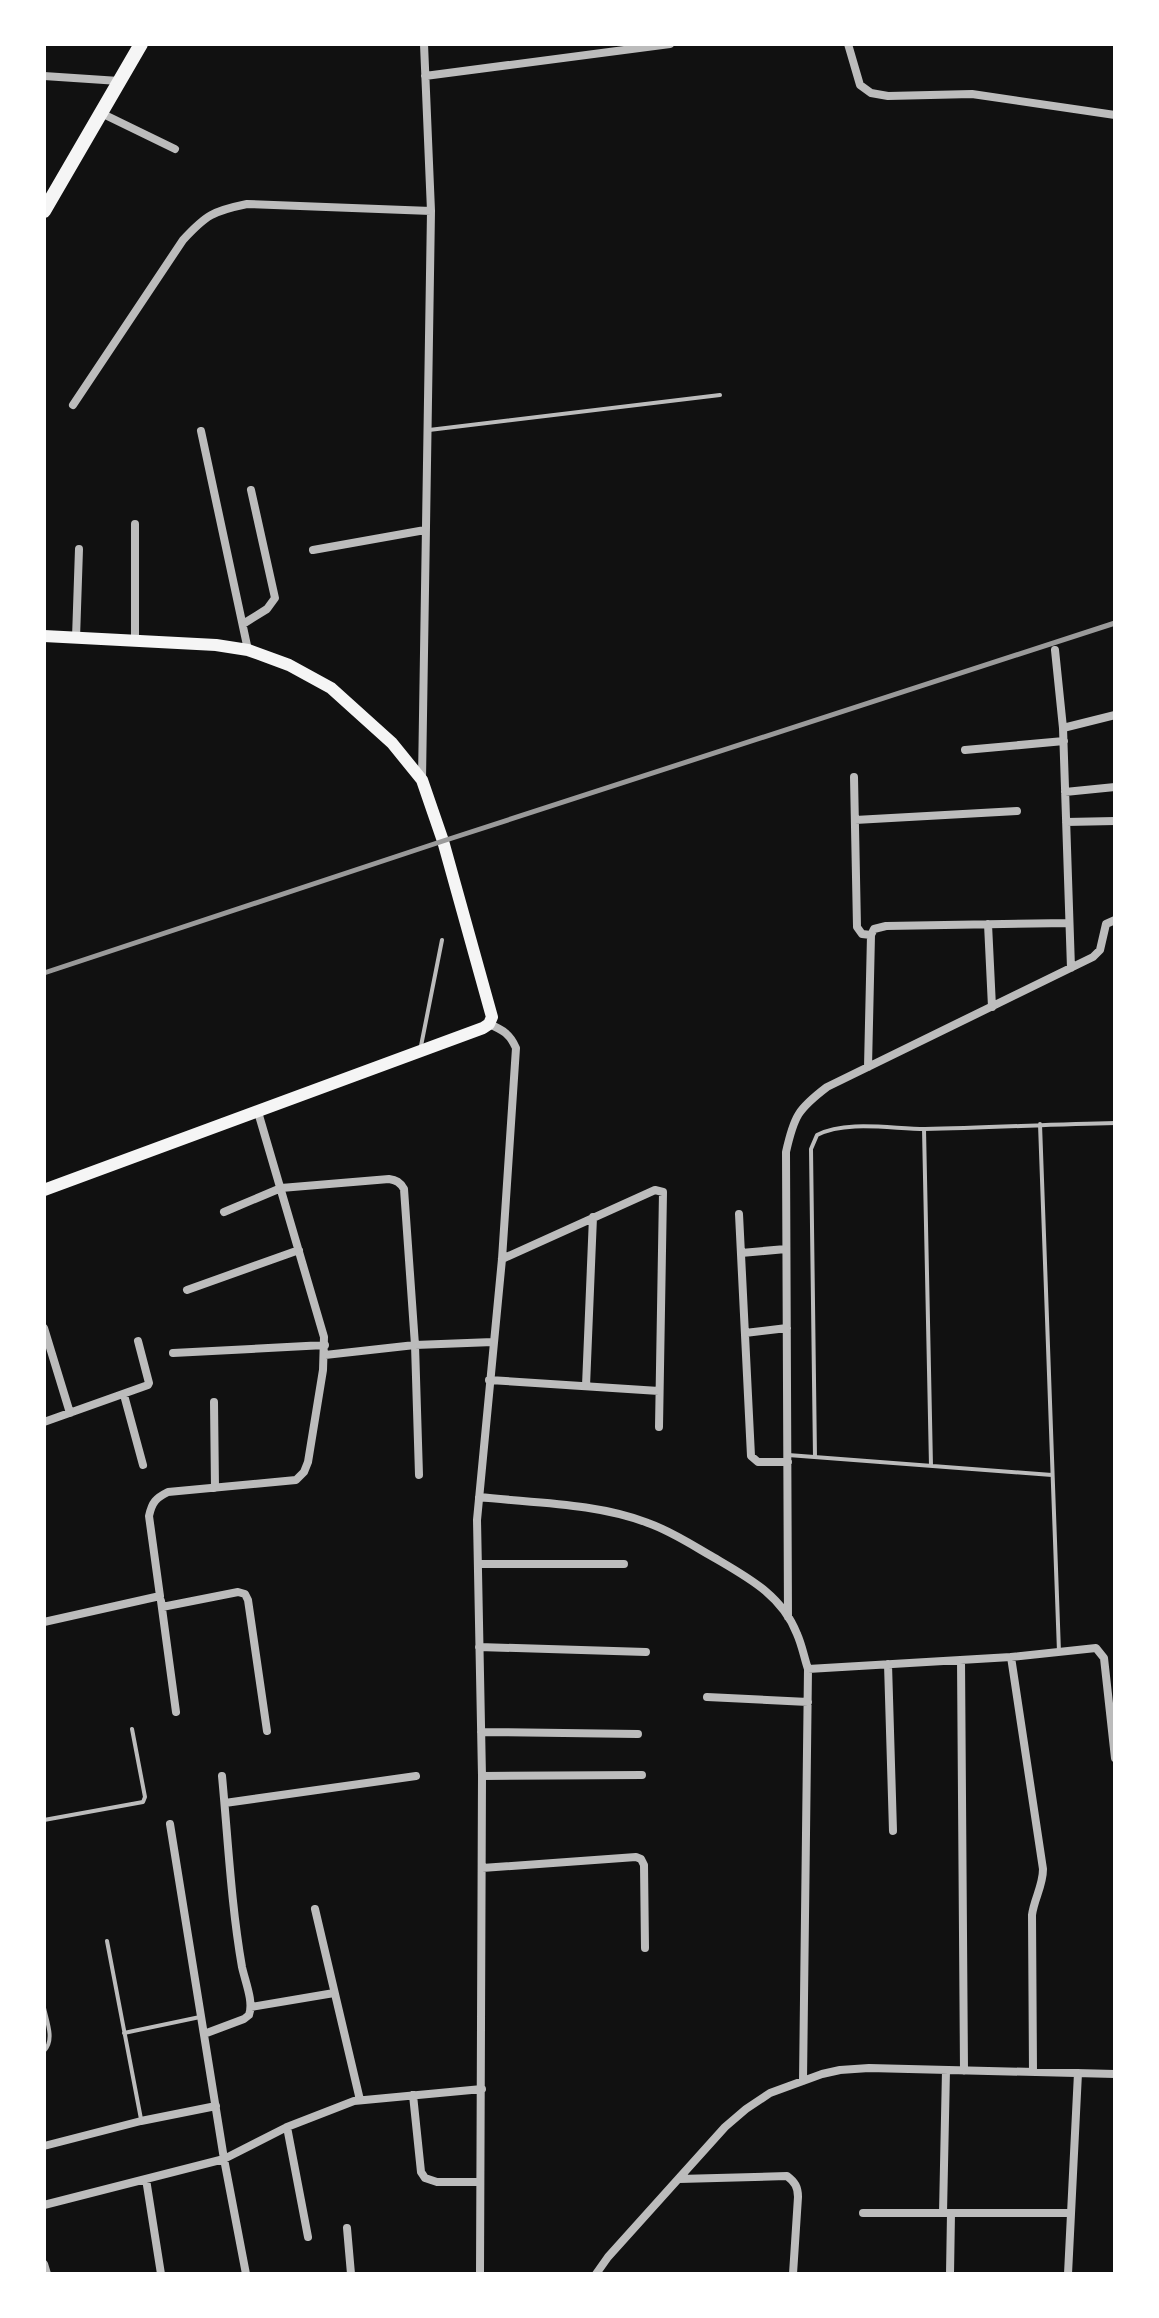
<svg xmlns="http://www.w3.org/2000/svg" width="1159" height="2318" viewBox="0 0 1159 2318" font-family="Karla,sans-serif">
<style>
.lines{fill:none;stroke-linecap:round;stroke-linejoin:round}
.service{stroke:#bcbcbc;stroke-width:4}
.minor{stroke:#bcbcbc;stroke-width:8}
.secondary{stroke:#f5f5f5;stroke-width:12}
.primary{stroke:#f5f5f5;stroke-width:14}
.rail{stroke:#9a9a9a;stroke-width:5}
</style>
<rect width="100%" height="100%" fill="#111"/>
<g class="lines">
<path class="service" d="M429 430 720 395
M421 1046 442 940
M1040 1124 1059 1652
M924 1129 931 1466
M788 1455 1052 1475
M815 1457 811 1149 817 1135C847 1120 892 1129 925 1129 989 1128 1052 1124 1115 1123
M44 1820 143 1802 145 1797 132 1729
M107 1941 141 2119
M44 2008C47 2022 55 2040 44 2051
M124 2033 200 2017"/>
<path class="minor" d="M848 44 860 85 871 93 888 96 972 94 1115 115
M44 76 119 81
M425 76 670 44
M101 113 175 149
M73 405 183 240C206 215 213 211 247 204L431 211
M201 431 248 650
M135 524V640
M313 550 425 530
M243 624 267 609 275 598 251 490
M76 638 79 549
M1055 650 1063 728 1071 968
M1063 728 1115 715
M965 750 1064 741
M854 777 857 927 862 934 871 935
M422 779 431 211 424 44
M1065 792 1115 787
M855 820 1017 811
M1066 822 1115 821
M988 924 992 1007
M868 1067 871 935 874 929 886 926 1069 923
M224 1212 281 1188 389 1179C396 1180 400 1182 404 1189L415 1345 419 1475
M739 1214 751 1456 758 1462H788
M741 1253 786 1249
M502 1259 655 1190 663 1192 659 1427
M187 1290 299 1250
M44 1328 70 1413
M745 1333 787 1328
M173 1353 325 1345
M325 1355 415 1345 493 1342
M489 1380 659 1391
M586 1386 593 1217
M124 1395 143 1465
M214 1402 215 1488
M44 1422 148 1385 149 1383 138 1341
M479 1497C533 1503 597 1503 648 1523 671 1531 692 1545 713 1557 747 1577 782 1595 797 1634 802 1645 804 1657 808 1669L803 2081
M478 1564H624
M161 1601 176 1712
M162 1607 238 1592 245 1594 248 1600 267 1731
M788 1617 786 1152C794 1116 798 1109 827 1087L1093 957 1100 950 1106 924 1115 920
M44 1622 160 1596 149 1516C152 1502 156 1498 168 1492L296 1480 304 1472 308 1462 323 1370 324 1337 258 1112
M479 1647 646 1652
M1011 1657 1043 1869C1043 1886 1034 1899 1032 1915L1033 2072
M961 1660 964 2071
M888 1664 893 1831
M808 1669 1011 1657 1096 1648 1104 1658 1115 1758
M707 1697 808 1702
M481 1732 638 1734
M482 1776 642 1775
M225 1803 416 1776
M170 1824 224 2159 246 2274
M482 1868 636 1857 641 1859 644 1865 645 1948
M315 1909 360 2100
M251 2007 334 1993
M204 2034 244 2019 249 2015C254 2002 245 1981 242 1967 231 1904 228 1839 222 1776
M413 2095 421 2172 425 2178 437 2182H479
M287 2127 308 2237
M44 2146 141 2121 216 2106
M146 2179 161 2274
M679 2179 787 2176C795 2182 798 2187 798 2197L793 2274
M44 2205 224 2159 287 2127 354 2101 482 2089
M863 2213H1071
M943 2213 946 2070
M347 2228 351 2274
M44 2264 47 2274
M480 2274 482 1776 477 1520 502 1259 516 1048C510 1034 503 1030 489 1024
M596 2274 608 2257 725 2127 746 2109 770 2093 822 2074 840 2070 869 2068 1115 2074
M950 2274 951 2213
M1068 2274 1078 2073"/>
<path class="secondary" d="M44 636 216 645 248 650 289 665 331 688 392 743 422 780 443 841 492 1017 489 1024 483 1028 44 1190"/>
<path class="primary" d="M44 211 141 44"/>
<path class="rail" d="M44 973 443 841 1115 623"/>
</g>
<rect width="1159" height="2318" fill="none" stroke="#ffffff" stroke-width="92"/>
</svg>
